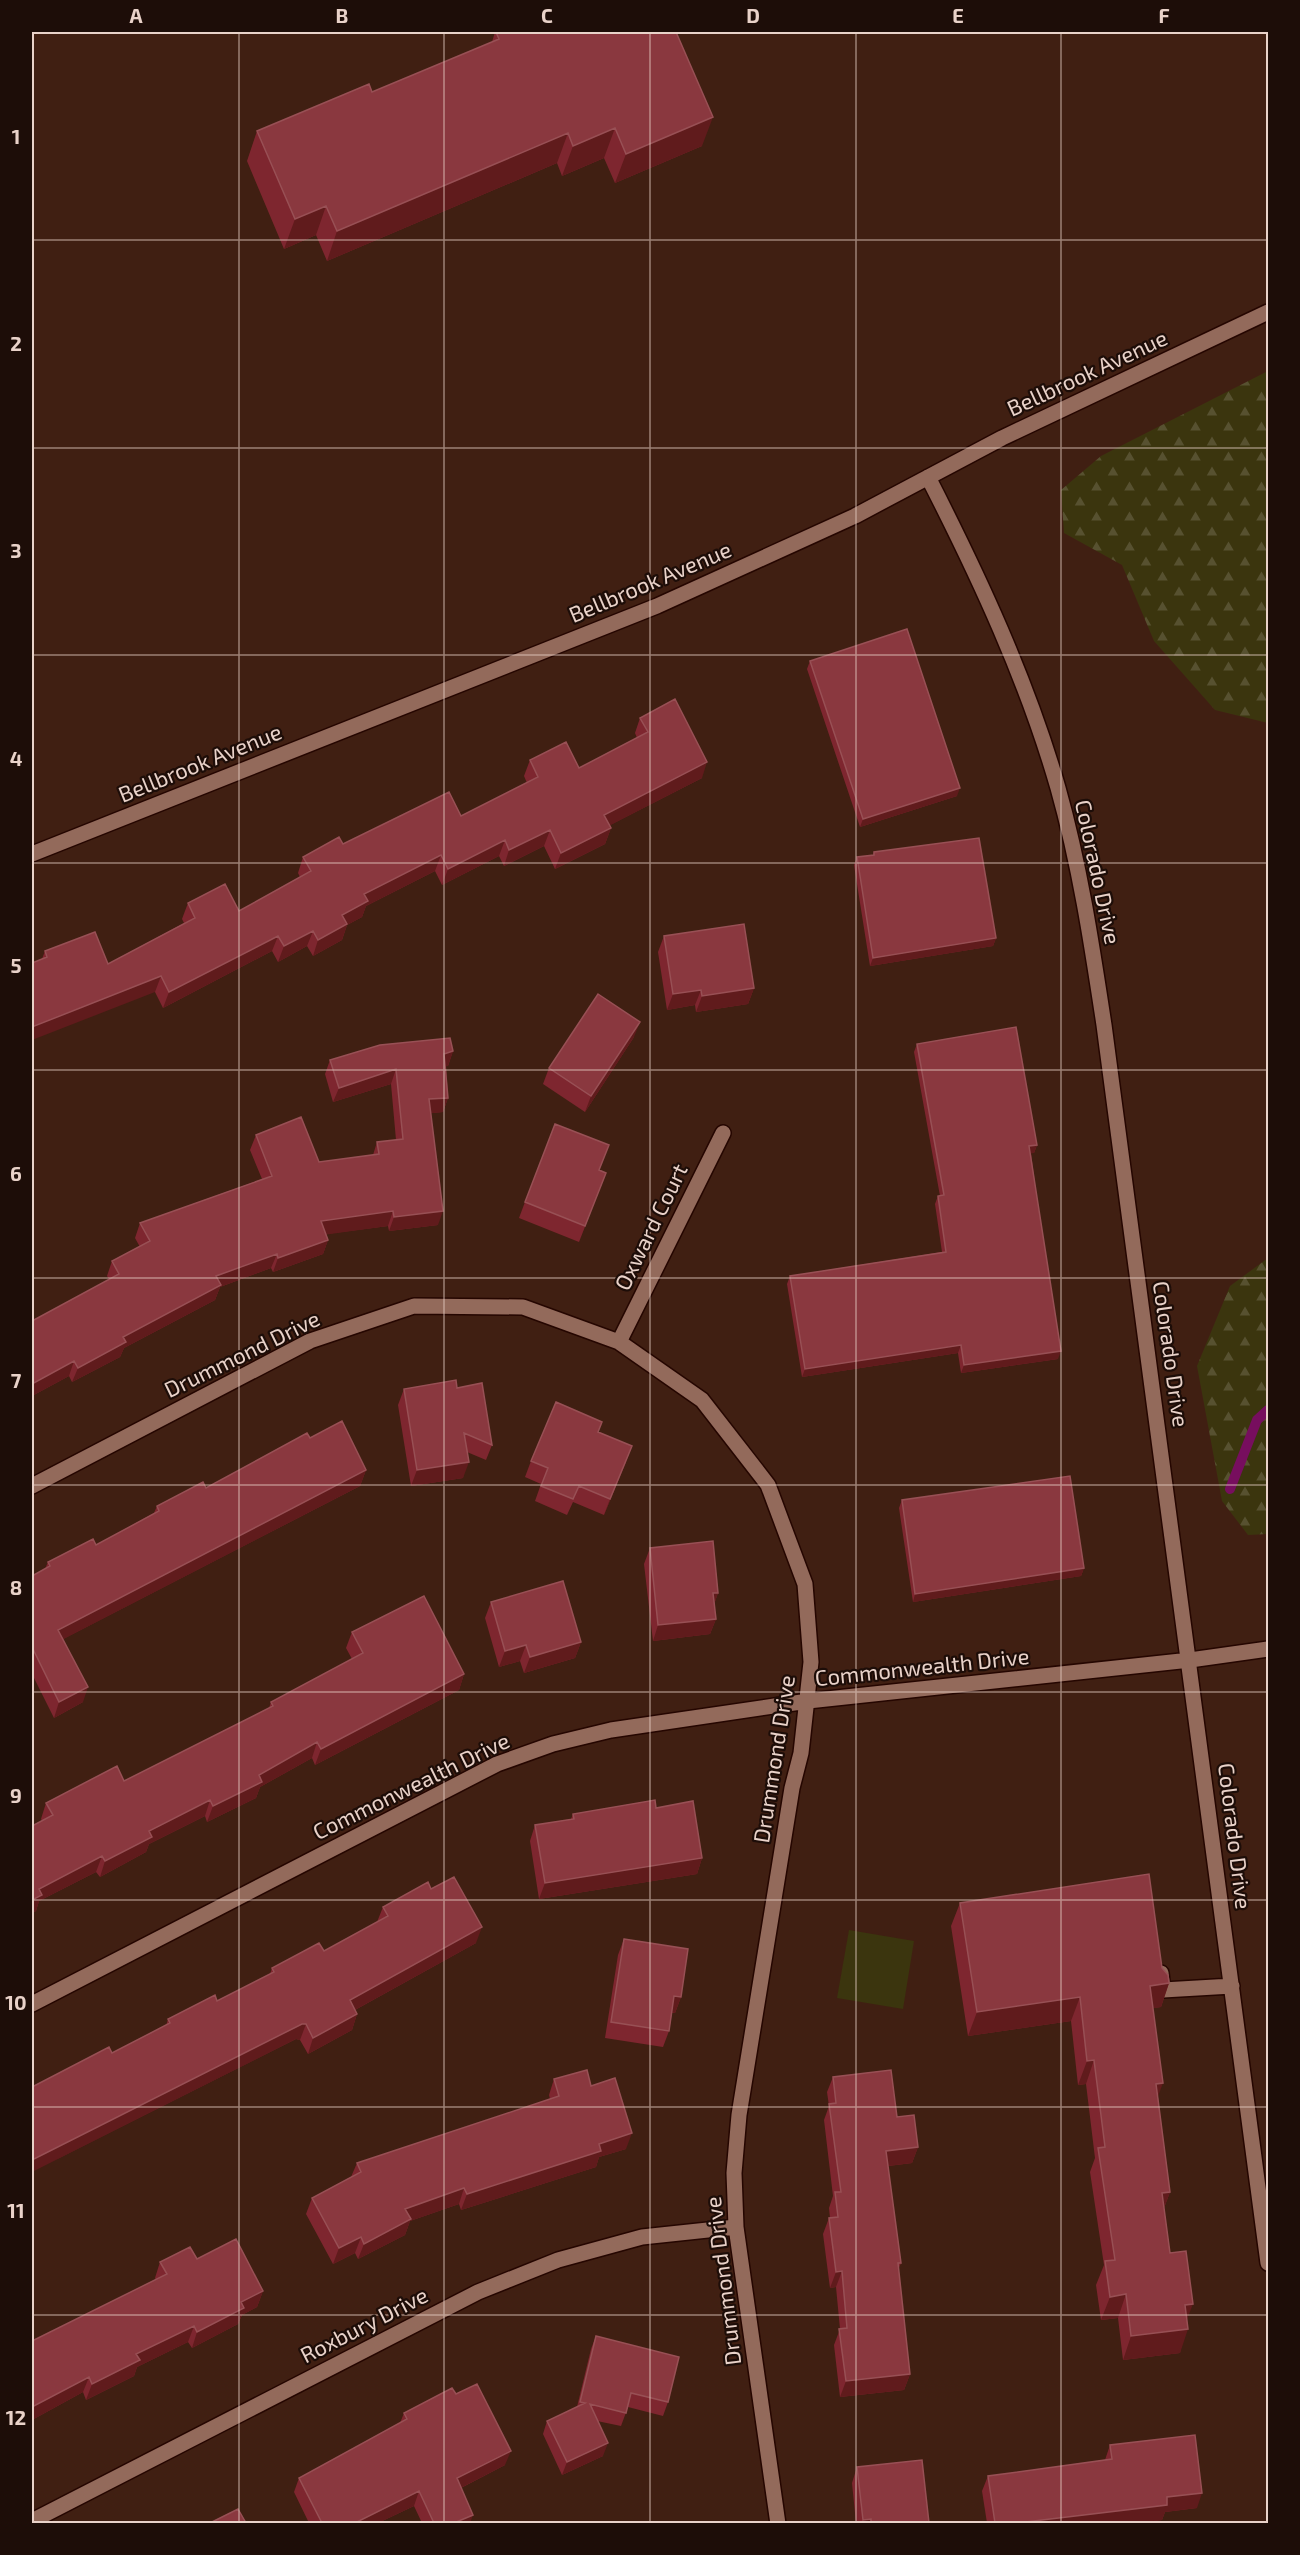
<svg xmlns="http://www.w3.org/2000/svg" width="1300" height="2555" viewBox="0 0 1300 2555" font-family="'Exo 2',sans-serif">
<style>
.green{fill:#3b350e}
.forest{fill:url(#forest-firs)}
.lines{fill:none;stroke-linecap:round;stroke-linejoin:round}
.stream{stroke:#770e5e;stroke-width:10}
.minor-casing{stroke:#250600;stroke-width:18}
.minor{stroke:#936a5b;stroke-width:15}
.wall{fill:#7e262f}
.shaded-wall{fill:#601b1c}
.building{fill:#8a383f;stroke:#985055;stroke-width:1.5}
.grid{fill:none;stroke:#e9d2c9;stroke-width:1.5;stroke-opacity:0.55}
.labels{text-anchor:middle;stroke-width:4.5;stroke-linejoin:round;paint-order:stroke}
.street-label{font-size:22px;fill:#e9d2c9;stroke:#1d0d08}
.neatline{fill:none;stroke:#e9d2c9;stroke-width:2}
.grid-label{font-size:20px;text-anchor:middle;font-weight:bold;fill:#e9d2c9}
</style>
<defs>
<pattern id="forest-firs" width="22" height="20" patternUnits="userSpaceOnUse" patternTransform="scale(1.5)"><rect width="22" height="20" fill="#3b350e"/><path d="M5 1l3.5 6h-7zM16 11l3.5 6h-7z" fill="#575130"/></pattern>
</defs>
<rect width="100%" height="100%" fill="#401f12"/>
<path class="green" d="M849 1930 914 1941 903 2009 837 1998Z"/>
<path class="forest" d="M1268 371V723L1215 710 1154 641 1122 565 1064 533 1061 490 1101 456Z
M1268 1258V1534L1248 1535 1222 1501 1197 1366 1230 1286Z"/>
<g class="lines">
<path class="stream" d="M1230 1489 1257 1420 1268 1410"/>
<g class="minor-casing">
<path id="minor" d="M928 477C979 577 1027 680 1058 788 1080 866 1092 946 1104 1025L1268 2263
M32 854 657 606 855 516 1002 438 1268 312
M619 1342 723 1133
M32 1486 310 1341 414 1306 523 1307 619 1342 702 1400 768 1485 805 1584 811 1662 801 1753 792 1788 739 2115 734 2173 736 2227 778 2524
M1161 1973 1163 1990 1232 1986
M32 2004 497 1764 553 1744 611 1730 808 1701 1190 1660 1268 1649
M32 2521 478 2292 558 2260 642 2237 736 2227"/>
</g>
<use href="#minor" class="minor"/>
</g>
<path class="wall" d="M495 32 702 146 615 183 604 158 562 176 557 163 327 261 316 235 284 249 247 161 257 131 372 92 492 42Z
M810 661 957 796 860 827 807 669Z
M640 718 702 778 610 825 611 828 605 844 555 869 544 846 504 866 499 856 442 885 435 871 366 906 362 917 347 925 342 940 313 956 307 946 278 962 272 951 163 1008 155 992 42 959 45 951 108 964 184 923 182 919 188 903 239 911 300 877 298 873 303 857 343 844 461 816 527 783 524 776 530 760 579 768 637 738 635 733Z
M874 852 996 938 993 946 870 966 854 865 857 857 873 855Z
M664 936 754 988 748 1004 696 1012 695 1005 667 1010 658 952Z
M634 1037 585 1112 543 1084 549 1068Z
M917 1044 1037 1145 1034 1153H1031L1058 1359 961 1373 958 1353 802 1377 787 1284 790 1276 942 1252 935 1204 938 1196H940L914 1052Z
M453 1051 448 1066H446L448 1098 443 1112 431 1113 438 1225 389 1231 388 1226 326 1234 328 1240 323 1254 273 1272 271 1268 220 1287 215 1300 124 1348 120 1357 72 1382 69 1376 32 1396 109 1279 107 1276 112 1261 140 1247 135 1238 140 1223 262 1179 250 1150 256 1135 319 1162 373 1155 377 1142 396 1140 391 1084 333 1102 325 1074 330 1060Z
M606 1173 579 1242 519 1218 525 1202Z
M457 1388 492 1445 486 1460 467 1452 463 1478 411 1486 398 1405 404 1389Z
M598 1432 626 1462 604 1515 573 1502 567 1515 535 1501 541 1484 525 1477 531 1461Z
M310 1438 366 1470 360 1486 63 1639 83 1702 54 1718 32 1674V1576L45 1569 48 1562 96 1545 154 1513 157 1506 206 1488Z
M902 1500 1084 1568 1081 1576 913 1602 899 1508Z
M650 1548 718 1593 714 1604 716 1619 710 1634 653 1641 644 1564Z
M491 1602 581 1642 575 1658 524 1673 520 1661 499 1667 485 1618Z
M352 1632 464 1674 459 1690 315 1765 312 1758 260 1787 256 1798 207 1822 205 1816 149 1844 146 1852 100 1877 96 1872 39 1901 36 1911 32 1913V1826L42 1821 41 1819 46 1803 124 1781 269 1708 271 1702 352 1659 346 1648Z
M656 1808 702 1858 697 1874 539 1899 530 1841 535 1825 571 1819 573 1814Z
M431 1889 476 1943 355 2010 357 2014 352 2030 308 2054 300 2040 296 2039 57 2159 112 2053 166 2026 168 2019 217 2001 270 1974 272 1968 324 1951 377 1922 383 1907Z
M960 1903 1162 1968 1169 1983 1161 2007 1153 2008 1158 2097 1170 2192 1164 2208 1170 2253 1187 2320 1180 2353 1123 2360 1118 2318 1101 2320 1096 2285 1104 2265 1090 2172 1095 2158 1086 2084 1078 2085 1071 2021 968 2036 951 1926Z
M624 1939 681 1997 675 2013H672L669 2031 663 2047 605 2038 618 1955Z
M833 2077 897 2117 918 2147 912 2163 888 2166 901 2263 898 2270 910 2374 904 2390 840 2397 834 2345 840 2329 836 2287 830 2288 823 2234 829 2218H830L829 2208 833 2196 824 2120 829 2106 827 2092Z
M554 2079 591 2086 626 2149 599 2157 596 2167 461 2210 459 2204 410 2221 405 2235 358 2259 355 2253 333 2264 306 2214 312 2198 351 2177 357 2163 550 2099 549 2095Z
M197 2259 263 2291 257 2307 242 2315 238 2324 192 2348 188 2342 137 2367 134 2376 86 2400 83 2392 32 2420 156 2280 155 2278 160 2262Z
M596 2336 668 2402 663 2416 628 2407 621 2426 597 2421 603 2456 562 2475 543 2434 547 2421 577 2407 591 2349Z
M456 2394 505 2465 461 2488 470 2523H422L414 2506 378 2523H309L294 2492 299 2478 400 2423 404 2413Z
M1110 2445 1197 2508 1165 2512 1162 2520 1137 2523H987L982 2491 988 2476 1105 2460Z
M857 2467 929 2523H856L852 2483Z"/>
<path class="shaded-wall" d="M713 117 702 146 615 183 626 154Z
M615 128 604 158 562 176 573 146Z
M568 133 557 163 327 261 337 231Z
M326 206 316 235 284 249 295 219Z
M707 762 702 778 599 831 604 815Z
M960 788 957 796 860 827 863 819Z
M611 828 605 844 555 869 561 853Z
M550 830 544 846 504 866 509 850Z
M505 840 499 856 442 885 448 869Z
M441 855 435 871 366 906 362 917 347 925 342 940 313 956 318 940 364 894Z
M313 931 307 946 278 962 284 946Z
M278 936 272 951 163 1008 169 992Z
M996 938 993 946 870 966 873 958Z
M161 976 155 992 32 1040V1027Z
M754 988 748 1004 696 1012 702 996Z
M701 990 695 1005 667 1010 673 994Z
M640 1022 634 1037 585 1112 591 1096Z
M453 1051 448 1066 439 1068 444 1054Z
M396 1069 391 1084 333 1102 339 1088Z
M448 1098 443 1112 424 1114 429 1099Z
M1037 1145 1034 1153 1026 1154 1029 1146Z
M393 1211 388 1226 316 1236 321 1221Z
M443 1211 438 1225 389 1231 394 1217Z
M328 1240 323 1254 273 1272 278 1258Z
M277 1254 271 1268 220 1287 215 1300 124 1348 120 1357 72 1382 78 1368 123 1337 216 1276Z
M961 1345 958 1353 802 1377 805 1369Z
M1061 1351 1058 1359 961 1373 964 1365Z
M74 1361 69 1376 32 1396V1384Z
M632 1446 626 1462 604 1515 610 1499Z
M469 1462 463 1478 411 1486 417 1470Z
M366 1470 360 1486 52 1645 58 1630Z
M1084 1568 1081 1576 913 1602 915 1594Z
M713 1593H718L713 1608Z
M716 1619 710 1634 653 1641 658 1625Z
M581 1642 575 1658 524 1673 530 1657Z
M526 1645 520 1661 499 1667 505 1651Z
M464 1674 459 1690 315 1765 321 1749Z
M88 1687 83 1702 54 1718 59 1702Z
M317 1742 312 1758 260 1787 256 1798 207 1822 213 1806 259 1775Z
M210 1800 205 1816 149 1844 146 1852 100 1877 105 1861 149 1831Z
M102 1856 96 1872 39 1901 36 1911 32 1913V1900L39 1889Z
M702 1858 697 1874 539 1899 545 1883Z
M482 1927 476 1943 344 2016 350 2000Z
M1169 1983 1161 2007 1142 2010 1150 1986Z
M674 1996 681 1997 675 2013 668 2012Z
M1080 1997 1071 2021 968 2036 977 2012Z
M357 2014 352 2030 308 2054 313 2038Z
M302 2024H306L300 2040 296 2039 32 2172V2160Z
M1094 2060 1086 2084 1078 2085 1087 2061Z
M1163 2083 1154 2107 1156 2084Z
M632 2133 626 2149 599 2157 596 2167 461 2210 467 2194 599 2144Z
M918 2147 912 2163 880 2167 886 2151Z
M464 2188 459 2204 410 2221 405 2235 358 2259 364 2244 405 2209Z
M1170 2192 1161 2216 1162 2193Z
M361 2237 355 2253 333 2264 339 2248Z
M842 2271 836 2287 830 2288 836 2272Z
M263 2291 257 2307 242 2315 238 2324 192 2348 197 2332 241 2302Z
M1126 2294 1118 2318 1101 2320 1110 2297Z
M1193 2304 1184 2327 1185 2305Z
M194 2326 188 2342 137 2367 134 2376 86 2400 92 2384 136 2354Z
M1188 2329 1180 2353 1123 2360 1131 2336Z
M910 2374 904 2390 840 2397 846 2381Z
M89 2377 83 2392 32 2420V2407Z
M608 2443 603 2456 562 2475 567 2462Z
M511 2451 505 2465 451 2493 457 2478Z
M419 2491 414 2506 378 2523H355Z
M1202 2493 1197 2508 1165 2512 1162 2520 1137 2523H1017L1167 2497Z
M473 2515 470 2523H454Z
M871 2519 869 2523H862L863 2520Z"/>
<path class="building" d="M496 32H676L713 117 626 154 615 128 573 146 568 133 337 231 326 206 295 219 257 131 369 84 372 92 499 39Z
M907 629 960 788 863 819 810 661Z
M675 699 707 762 604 815 611 828 561 853 550 830 509 850 505 840 448 869 441 855 364 894 368 901 342 915 347 924 318 940 313 931 284 946 278 936 169 992 161 976 32 1027V963L47 957 45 951 95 932 108 964 195 918 188 903 225 884 239 911 311 871 303 857 339 837 343 844 449 792 461 816 538 777 530 760 566 742 579 768 648 732 640 718Z
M979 838 996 938 873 958 857 857 874 855V852Z
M744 924 754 988 702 996 701 990 673 994 664 936Z
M598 994 640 1022 591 1096 549 1068Z
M1016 1027 1037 1145 1029 1146 1061 1351 964 1365 961 1345 805 1369 790 1276 946 1252 938 1196 944 1195 917 1044Z
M450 1038 453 1051 444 1054 448 1098 429 1099 443 1211 394 1217 393 1211 321 1221 328 1240 278 1258 277 1254 216 1276 221 1285 123 1337 126 1342 78 1368 74 1361 32 1384V1321L119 1274 112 1261 150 1241 140 1223 272 1176 256 1135 301 1117 319 1162 379 1154 377 1142 403 1139 396 1069 339 1088 330 1060 380 1045Z
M555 1124 609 1145 599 1170 606 1173 585 1226 525 1202Z
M456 1380 457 1388 482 1383 492 1445 464 1433 469 1462 417 1470 404 1389Z
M556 1402 602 1422 598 1432 632 1446 610 1499 579 1486 573 1499 541 1486 548 1468 531 1461Z
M342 1421 366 1470 58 1630 88 1687 59 1702 32 1647V1576L50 1566 48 1562 93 1539 96 1545 159 1511 157 1506 203 1482 206 1488 307 1433 310 1438Z
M1070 1476 1084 1568 915 1594 902 1500Z
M713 1541 718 1593H713L716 1619 658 1625 650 1548Z
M563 1581 581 1642 530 1657 526 1645 505 1651 491 1602Z
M424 1596 464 1674 321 1749 317 1742 259 1775 262 1782 213 1806 210 1800 149 1831 152 1837 105 1861 102 1856 39 1889 42 1895 32 1900V1826L53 1815 46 1803 117 1766 124 1781 273 1706 271 1702 363 1653 352 1632Z
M655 1800 656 1808 693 1801 702 1858 545 1883 535 1825 574 1819 573 1814Z
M1149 1874 1162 1968 1168 1975 1169 1983 1150 1986 1163 2083 1156 2084 1170 2192 1162 2193 1170 2253 1186 2251 1193 2304 1185 2305 1188 2329 1131 2336 1126 2294 1110 2297 1105 2261 1115 2260 1098 2148 1105 2147 1094 2060 1087 2061 1080 1997 977 2012 960 1903Z
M454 1877 482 1927 350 2000 357 2014 313 2038 306 2024H302L32 2160V2087L109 2047 112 2053 170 2023 168 2019 215 1995 217 2001 274 1972 272 1968 319 1943 324 1951 388 1916 383 1907 428 1882 431 1889Z
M624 1939 688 1949 681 1997 674 1996 669 2031 611 2022Z
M587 2070 591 2086 615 2078 632 2133 599 2144 601 2151 467 2194 464 2188 405 2209 411 2219 364 2244 361 2237 339 2248 312 2198 361 2172 357 2163 559 2096 554 2079Z
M891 2070 897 2117 914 2115 918 2147 886 2151 901 2263H898L910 2374 846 2381 839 2329 847 2328 842 2271 836 2272 829 2218 838 2217 835 2192H841L829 2104 836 2103 833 2077Z
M236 2239 263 2291 241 2302 244 2308 197 2332 194 2326 136 2354 140 2360 92 2384 89 2377 32 2407V2341L167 2274 160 2262 190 2247 197 2259Z
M596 2336 679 2357 668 2402 631 2393 626 2413 590 2404 608 2443 567 2462 547 2421 585 2403 580 2402Z
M477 2384 511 2451 457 2478 473 2515 454 2523H434L419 2491 355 2523H322L299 2478 407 2419 404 2413 452 2388 456 2394Z
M1195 2435 1202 2493 1167 2497V2505L1017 2523H995L988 2476 1112 2459 1110 2445Z
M922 2460 929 2523H871V2519L863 2520 857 2467Z
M238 2509 246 2523H210Z"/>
<path class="grid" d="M239 32V2524M444 32V2524M650 32V2524M856 32V2524M1061 32V2524M32 240H1268M32 448H1268M32 655H1268M32 863H1268M32 1070H1268M32 1278H1268M32 1485H1268M32 1692H1268M32 1900H1268M32 2107H1268M32 2315H1268"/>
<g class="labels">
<g class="street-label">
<text transform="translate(1087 373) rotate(-25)" y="8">Bellbrook Avenue</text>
<text transform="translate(650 582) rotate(-23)" y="8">Bellbrook Avenue</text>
<text transform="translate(200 763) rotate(-22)" y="8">Bellbrook Avenue</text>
<text transform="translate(1098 872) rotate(78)" y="8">Colorado Drive</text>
<text transform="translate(651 1227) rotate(-64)" y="8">Oxward Court</text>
<text transform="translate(242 1354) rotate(-26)" y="8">Drummond Drive</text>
<text transform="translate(1171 1354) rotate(82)" y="8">Colorado Drive</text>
<text transform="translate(922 1667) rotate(-6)" y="8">Commonwealth Drive</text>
<text transform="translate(774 1759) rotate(-81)" y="8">Drummond Drive</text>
<text transform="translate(411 1786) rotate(-26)" y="8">Commonwealth Drive</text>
<text transform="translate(1235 1836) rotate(83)" y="8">Colorado Drive</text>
<text transform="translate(723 2281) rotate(-97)" y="8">Drummond Drive</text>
<text transform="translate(364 2325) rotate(-27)" y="8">Roxbury Drive</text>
</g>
</g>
<rect width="1300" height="2555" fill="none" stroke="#1d0d08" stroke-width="66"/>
<rect x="33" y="33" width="1234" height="2489" class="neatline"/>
<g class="grid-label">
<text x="136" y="23">A</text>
<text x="342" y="23">B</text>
<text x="547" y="23">C</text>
<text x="753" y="23">D</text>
<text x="958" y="23">E</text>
<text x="1164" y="23">F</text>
<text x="16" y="144">1</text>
<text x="16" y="351">2</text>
<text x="16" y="558">3</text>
<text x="16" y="766">4</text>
<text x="16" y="973">5</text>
<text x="16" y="1181">6</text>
<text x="16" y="1388">7</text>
<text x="16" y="1595">8</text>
<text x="16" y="1803">9</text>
<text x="16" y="2010">10</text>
<text x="16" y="2218">11</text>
<text x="16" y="2425">12</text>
</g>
</svg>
